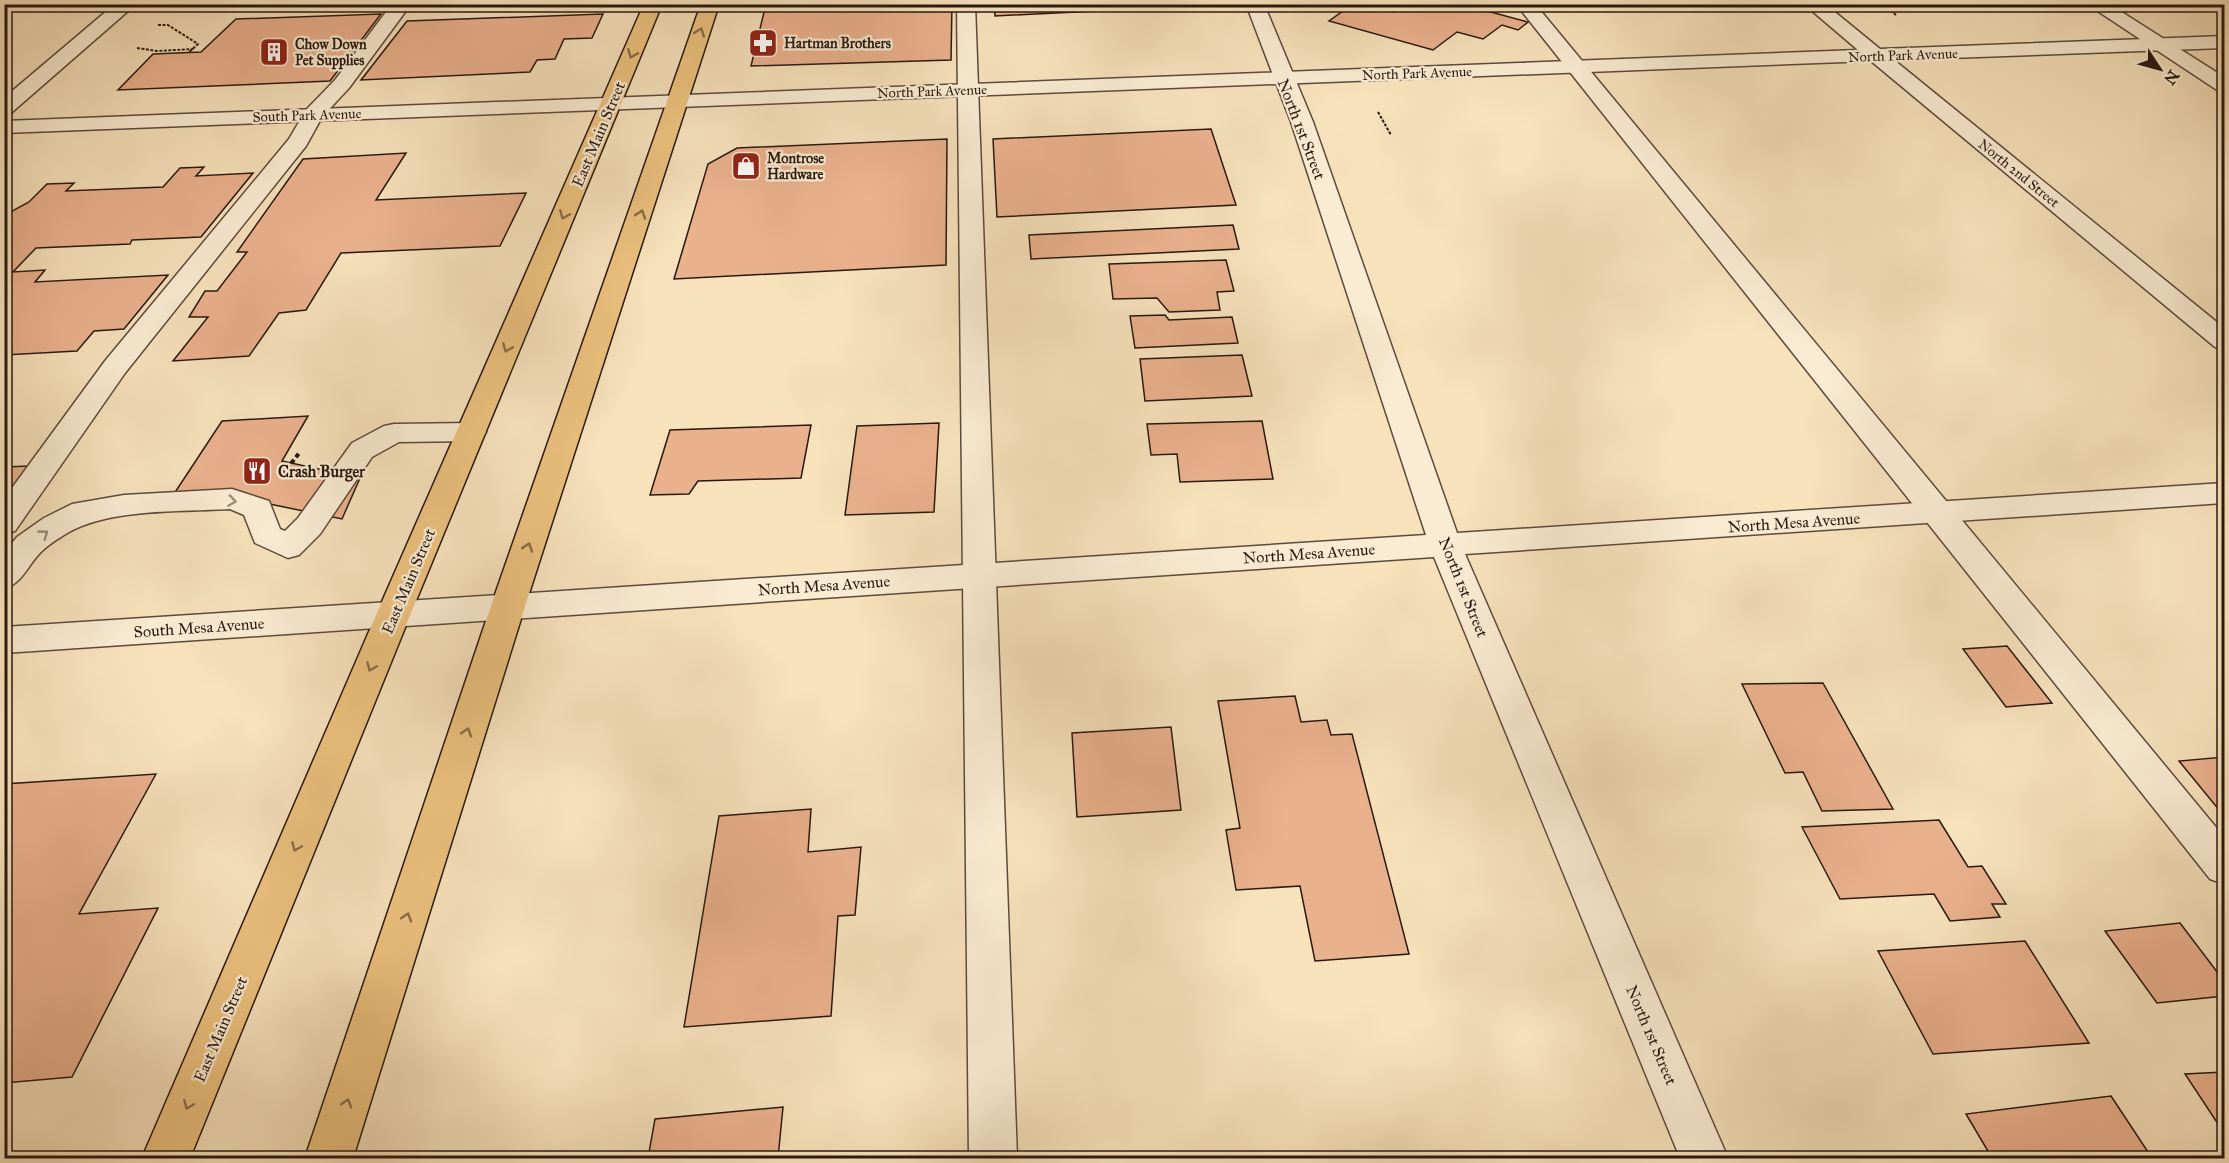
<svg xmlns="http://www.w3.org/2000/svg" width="2229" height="1163" viewBox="0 0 2229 1163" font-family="'IM FELL Great Primer',serif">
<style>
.building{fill:#eab18d;stroke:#281811;stroke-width:1.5}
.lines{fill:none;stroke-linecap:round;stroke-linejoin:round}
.service-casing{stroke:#5c4a3c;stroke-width:3}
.minor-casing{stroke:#5c4a3c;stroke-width:3}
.tertiary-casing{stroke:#5c4a3c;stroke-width:3}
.primary-casing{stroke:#281811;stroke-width:3}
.path-far1{stroke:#281811;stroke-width:2;stroke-dasharray:3 1.5;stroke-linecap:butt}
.path{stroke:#281811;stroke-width:4;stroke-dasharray:4.5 3;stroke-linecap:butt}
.service{fill:#faecd3;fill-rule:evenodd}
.minor{fill:#faecd3;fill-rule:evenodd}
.tertiary{fill:#faecd3;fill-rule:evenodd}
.primary{fill:#ecc17e;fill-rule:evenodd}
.oneway{stroke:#8a6c48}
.oneway2{stroke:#9c8d7c}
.labels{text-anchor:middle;stroke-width:4.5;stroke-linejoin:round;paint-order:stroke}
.far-poi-label{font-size:14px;font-weight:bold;fill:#281811;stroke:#faecd3;text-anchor:start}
.far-street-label{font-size:14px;fill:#281811;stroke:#faecd3}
.street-label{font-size:16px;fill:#281811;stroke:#faecd3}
.poi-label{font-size:16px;font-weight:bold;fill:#281811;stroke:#faecd3;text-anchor:start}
</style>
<rect width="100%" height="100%" fill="#f7e2bc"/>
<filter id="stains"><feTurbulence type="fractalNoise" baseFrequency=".00333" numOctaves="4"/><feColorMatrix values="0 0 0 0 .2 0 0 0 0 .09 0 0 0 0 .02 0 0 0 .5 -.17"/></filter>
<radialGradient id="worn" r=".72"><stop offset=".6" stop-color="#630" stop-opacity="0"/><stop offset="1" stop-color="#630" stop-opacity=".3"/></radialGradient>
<path class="building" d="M766 4H952L951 60 751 66Z
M994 4H1174L1175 7 995 16Z
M1353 4H1365L1394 12 1406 4H1461L1528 22 1518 30 1502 25 1483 39 1457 32 1433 50 1329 21Z
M381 14 330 81 118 90 153 54 201 52 236 19Z
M603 14 592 38 564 39 555 59 537 60 530 72 361 80 407 21Z
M1211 129 1236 205 997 217 993 139Z
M947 139 946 265 674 279 708 164 737 148Z
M406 153 376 200 526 193 500 246 341 253 306 310 279 313 249 356 173 361 208 317H189L205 291H217L247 252H237L303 159Z
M204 167 196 176 253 173 201 237 132 240 130 244 36 248 13 272 45 270 35 282 168 275 124 329 94 331 77 351 4 355V219L14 210 29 202 47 184 74 183 66 191 163 187 180 168Z
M1233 225 1239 249 1031 259 1029 235Z
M1226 260 1234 291 1217 292 1220 310 1169 312 1157 298 1113 299 1109 264Z
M1165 315 1169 320 1232 317 1238 343 1135 348 1130 316Z
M1242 355 1252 396 1145 401 1140 359Z
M308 416 282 461 360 478 342 519 260 502 166 506 222 421Z
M1262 421 1273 479 1180 482 1177 454 1151 455 1147 424Z
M939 423 934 512 845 515 857 426Z
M811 425 801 478 698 481 689 494 650 495 670 430Z
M30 466 4 498V467Z
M2007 646 2052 703 2006 707 1963 649Z
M1823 683 1893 809 1822 811 1803 772 1785 773 1742 684Z
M1295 696 1301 722 1327 720 1331 735 1352 734 1409 954 1315 961 1300 886 1236 890 1226 830 1240 828 1218 701Z
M1171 727 1181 810 1077 817 1072 733Z
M2224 757V816L2179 761Z
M156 774 79 914 158 908 72 1077 4 1083V784Z
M811 809 808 852 861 847 855 915 838 916 831 1016 684 1027 719 816Z
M1939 820 1968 867 1982 866 2006 904H1992L2000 917 1950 921 1934 894 1840 899 1802 827Z
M2180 923 2224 981V996L2157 1003 2105 931Z
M2025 941 2089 1043 1933 1054 1878 951Z
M2224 1072V1133L2185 1074Z
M2111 1096 2152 1158H1992L1966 1114Z
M783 1107 778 1158H648L655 1119Z"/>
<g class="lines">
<g class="service-casing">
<path id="service" d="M392 4H411L349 88 322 117 306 146 125 373 15 531 4 534V499L105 361 289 139 306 110 335 80Z
M957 4H975L1017 1158H969Z
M1516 4H1535L2224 837V884L2210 879Z
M2087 4H2109L2224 77V92L2217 90Z
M471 423 481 425 486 432 481 439 471 441 399 442 372 457 320 534 299 555 288 558 255 543 244 515 230 509C181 512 106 508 64 535 56 540 45 547 39 554 27 567 22 583 4 589V553L17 537 44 518 72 504 124 495 232 489 269 501 280 529 285 531 298 518 352 443 384 426 394 424Z"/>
</g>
<g class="minor-casing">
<path id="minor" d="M115 4H136L11 113 4 115V98Z
M1246 4H1264L1313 122 1457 533 2224 483V503L1465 554 1728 1158H1680L1434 557 4 653V627L1426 535 1291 122Z"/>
</g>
<g class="tertiary-casing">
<path id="tertiary" d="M1804 4H1825L1880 49 2224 36V48L1894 60 2224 328V349L2215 347 1871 61 4 133V121L1858 50Z"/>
</g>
<g class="primary-casing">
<path id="primary" d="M644 4H662L411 613 190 1158H142L377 613Z
M701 4H719L525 606 353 1158H305L491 606Z"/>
</g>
<path class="path-far1" d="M1883 5 1896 15
M158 25H168L198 44 189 52
M137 48 157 51 193 49
M1378 112 1391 135"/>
<path class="path" d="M282 475 300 452"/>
<use href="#service" class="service"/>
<use href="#minor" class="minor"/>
<use href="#tertiary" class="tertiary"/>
<use href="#primary" class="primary"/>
</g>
<defs><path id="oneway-chevron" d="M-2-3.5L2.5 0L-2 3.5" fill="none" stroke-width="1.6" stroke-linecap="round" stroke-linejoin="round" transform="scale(1.5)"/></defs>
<g class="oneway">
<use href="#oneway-chevron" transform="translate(700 32) rotate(-70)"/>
<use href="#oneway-chevron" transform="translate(632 54) rotate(112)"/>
<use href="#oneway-chevron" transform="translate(641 214) rotate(-71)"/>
<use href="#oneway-chevron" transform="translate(564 215) rotate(113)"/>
<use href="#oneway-chevron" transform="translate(507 348) rotate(113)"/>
<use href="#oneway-chevron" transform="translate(528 547) rotate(-71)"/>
<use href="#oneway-chevron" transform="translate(371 667) rotate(113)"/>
<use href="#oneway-chevron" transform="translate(467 732) rotate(-72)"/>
<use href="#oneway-chevron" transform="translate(296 847) rotate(113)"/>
<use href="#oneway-chevron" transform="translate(407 917) rotate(-72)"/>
<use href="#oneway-chevron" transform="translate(347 1103) rotate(-72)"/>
<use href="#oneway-chevron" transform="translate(188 1105) rotate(113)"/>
</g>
<g class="oneway2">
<use href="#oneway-chevron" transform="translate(232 501) rotate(8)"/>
<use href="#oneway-chevron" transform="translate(44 534) rotate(-36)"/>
</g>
<defs>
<g id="pharmacy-square" transform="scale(1.5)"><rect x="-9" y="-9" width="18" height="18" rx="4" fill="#8f2418" stroke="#faecd3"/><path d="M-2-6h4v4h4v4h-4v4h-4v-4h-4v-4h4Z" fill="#fff"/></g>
<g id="building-square" transform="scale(1.5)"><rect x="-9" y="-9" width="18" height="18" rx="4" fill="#8f2418" stroke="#faecd3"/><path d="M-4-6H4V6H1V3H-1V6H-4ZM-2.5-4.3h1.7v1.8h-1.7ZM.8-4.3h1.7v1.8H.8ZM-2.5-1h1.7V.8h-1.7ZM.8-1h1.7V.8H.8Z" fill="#fff"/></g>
<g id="shop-square" transform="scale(1.5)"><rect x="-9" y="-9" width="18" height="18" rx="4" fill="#8f2418" stroke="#faecd3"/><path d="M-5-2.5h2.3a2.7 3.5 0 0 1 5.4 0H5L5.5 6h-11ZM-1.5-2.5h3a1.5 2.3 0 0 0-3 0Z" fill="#fff"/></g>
<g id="restaurant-square" transform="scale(1.5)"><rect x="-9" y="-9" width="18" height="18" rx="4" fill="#8f2418" stroke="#faecd3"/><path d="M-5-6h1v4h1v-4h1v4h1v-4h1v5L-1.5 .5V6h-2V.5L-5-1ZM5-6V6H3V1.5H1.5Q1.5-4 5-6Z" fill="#fff"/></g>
</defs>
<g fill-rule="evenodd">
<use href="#pharmacy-square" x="763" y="43"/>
<use href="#building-square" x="274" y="52"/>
<use href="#shop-square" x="746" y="166"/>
<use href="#restaurant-square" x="257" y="471"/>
</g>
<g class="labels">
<g class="far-poi-label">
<text x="784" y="48">Hartman Brothers</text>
<text x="295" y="49">Chow Down<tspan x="295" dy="16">Pet Supplies</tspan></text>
<text x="767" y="163">Montrose<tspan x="767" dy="16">Hardware</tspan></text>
</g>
<g class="far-street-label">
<text transform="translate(1903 55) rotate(-2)" y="5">North Park Avenue</text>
<text transform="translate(1417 73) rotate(-2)" y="5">North Park Avenue</text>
<text transform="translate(932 91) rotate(-2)" y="5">North Park Avenue</text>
<text transform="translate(307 115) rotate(-2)" y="5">South Park Avenue</text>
<text transform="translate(2019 173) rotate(39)" y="5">North 2nd Street</text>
</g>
<g class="street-label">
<text transform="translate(1302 129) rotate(69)" y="6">North 1st Street</text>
<text transform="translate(598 134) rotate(-67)" y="6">East Main Street</text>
<text transform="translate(1794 522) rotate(-4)" y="6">North Mesa Avenue</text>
<text transform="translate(1309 553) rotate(-4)" y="6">North Mesa Avenue</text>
<text transform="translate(408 581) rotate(-67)" y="6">East Main Street</text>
<text transform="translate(824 585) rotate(-4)" y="6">North Mesa Avenue</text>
<text transform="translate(1464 587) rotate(68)" y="6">North 1st Street</text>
<text transform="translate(199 627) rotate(-4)" y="6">South Mesa Avenue</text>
<text transform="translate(220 1029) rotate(-67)" y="6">East Main Street</text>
<text transform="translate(1652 1035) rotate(67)" y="6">North 1st Street</text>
</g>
<g class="poi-label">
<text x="278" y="477">Crash Burger</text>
</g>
</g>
<rect width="2229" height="1163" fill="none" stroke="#f7e2bc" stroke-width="24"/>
<rect x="6" y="6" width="2217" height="1151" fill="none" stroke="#281811" stroke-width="3"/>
<rect x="12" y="12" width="2205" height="1139" fill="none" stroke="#281811" stroke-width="1.5"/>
<g transform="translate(2160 69) rotate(126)" stroke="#faecd3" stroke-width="4.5" paint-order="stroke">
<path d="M0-4.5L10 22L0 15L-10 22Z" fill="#281811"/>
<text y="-9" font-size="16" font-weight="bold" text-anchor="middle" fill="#281811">N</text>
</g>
<rect width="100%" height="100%" filter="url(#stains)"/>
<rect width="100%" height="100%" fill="url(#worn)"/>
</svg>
